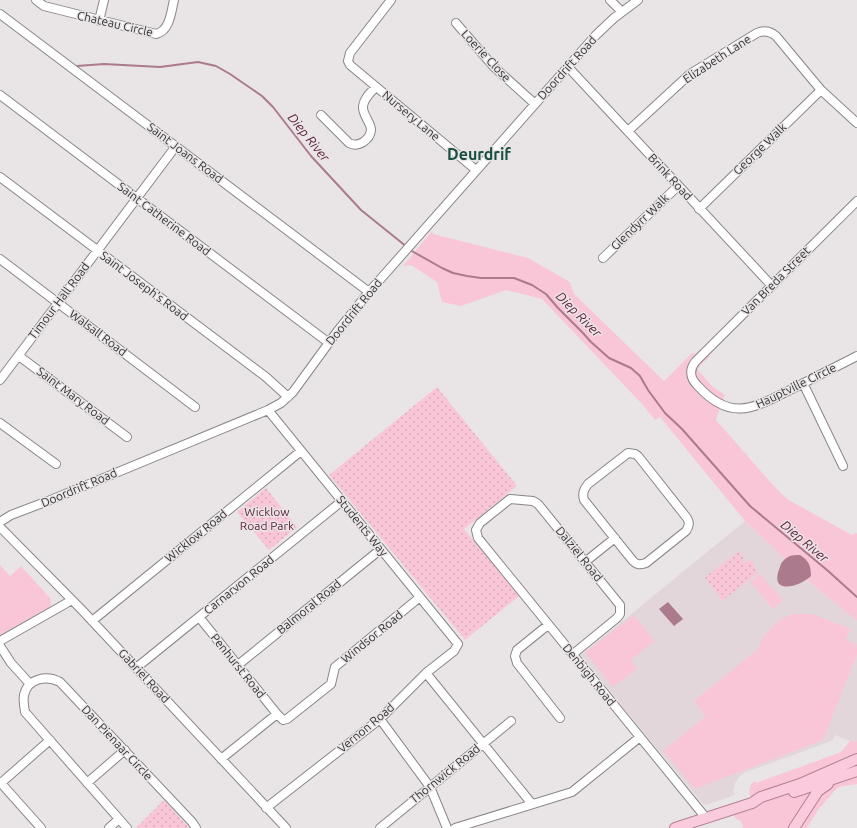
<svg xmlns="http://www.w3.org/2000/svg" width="857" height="828" viewBox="0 0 857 828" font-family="Ubuntu,sans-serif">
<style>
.built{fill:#e3d6da}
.green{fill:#f9c6d8}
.park{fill:url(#park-dots)}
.water{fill:#ab7a8c}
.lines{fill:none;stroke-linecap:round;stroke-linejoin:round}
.stream{stroke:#ab7a8c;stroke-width:2}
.minor-casing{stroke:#8a8688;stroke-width:10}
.major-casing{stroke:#b28093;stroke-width:12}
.minor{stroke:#fff;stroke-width:8}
.major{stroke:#facbdd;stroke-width:10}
.labels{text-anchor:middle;stroke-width:3;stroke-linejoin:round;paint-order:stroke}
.street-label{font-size:12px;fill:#343333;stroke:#e9e5e6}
.park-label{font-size:12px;fill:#5f223e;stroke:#e9e5e6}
.water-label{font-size:13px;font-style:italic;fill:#61233f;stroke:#e9e5e6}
.district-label{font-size:16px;font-weight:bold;fill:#194f42;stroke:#e9e5e6}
</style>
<defs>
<pattern id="park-dots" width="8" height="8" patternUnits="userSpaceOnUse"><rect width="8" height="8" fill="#f9c6d8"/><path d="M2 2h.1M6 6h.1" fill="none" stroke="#d6abba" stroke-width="1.8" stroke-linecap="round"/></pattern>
</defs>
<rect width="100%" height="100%" fill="#e9e5e6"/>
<path class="built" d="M745 521 807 580 857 621V741H850L835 735 833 740 829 742 746 772 739 777 735 783 733 790 735 795 706 805 703 804 644 733 581 655Z"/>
<path class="green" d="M432 231 433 234 528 258 570 282 574 294 664 381 692 353 710 356 697 369 713 387 725 395 719 410 716 420 772 484 787 499 852 535 857 533V621L807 580 745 521 660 417 655 420 642 404 542 299 506 290 461 306 442 302 437 282 411 265 403 266Z
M0 565 10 576 21 566 50 598 51 603 50 607 0 635Z
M760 574 783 600 773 609 750 582Z
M791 614H812L850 629 846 640 857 645V654L823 740 695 789 663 751 706 716 694 701 758 649 764 636 776 623Z
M634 615 655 641 631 660 637 669 613 687 585 652Z
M850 741H857V784L838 787 818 810 807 828H743L741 821 735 818 734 815 753 809C751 799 745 787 755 781L756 783 836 754 842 751Z"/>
<path class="park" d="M437 387 517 486 464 529 519 596 465 640 329 475Z
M266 488 297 527 269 550 237 512Z
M740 551 745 563 752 560 758 573 722 601 705 577Z
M164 800 189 828H136Z"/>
<path class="water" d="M800 555C808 560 811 565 811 576 798 588 768 595 780 567 781 563 783 560 788 557 791 555 796 555 800 555Z
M668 602 683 619 674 626 659 609Z"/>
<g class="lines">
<path class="stream" d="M77 66 104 64 160 67 198 62 216 66 230 74 262 96 273 107 311 156 361 210 407 247
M410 250 442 268 453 273 467 276 481 278H514L532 285 546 294 558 308 582 332 591 342 609 358 631 368 640 376 648 390 665 413 682 429 750 506 827 570 857 597"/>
<g class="minor-casing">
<path id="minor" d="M36 0 44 6 156 34C170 31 171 12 174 0
M391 0 350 53 348 61 350 65 476 170
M610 0 622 12
M0 14 369 292
M99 21 104 0
M456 23 493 66 535 104
M568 67 772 286
M0 95 329 343
M321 115 349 143C358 148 370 140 371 130 371 122 362 115 363 106 364 98 371 92 376 87
M628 131 690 74 757 33C764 30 770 31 776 36L821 90 857 123
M0 177 266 377 288 397
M857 201 696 361C689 369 690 378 697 385 732 424 755 407 794 388 815 377 836 367 857 356
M699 209 821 90
M603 258 678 186
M0 259 195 407
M19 356 127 437
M0 380 176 146
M803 383 843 466
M0 423 56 464
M628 453 635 454 638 456 687 518C690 523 689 526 686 531L646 563C640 565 637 565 633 561L584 500C582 493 584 489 588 484Z
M0 522 11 515 48 501 268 410 281 403 293 392 336 333 369 292 596 35 614 18 638 0
M0 527 81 609 286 828
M585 562 615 538
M199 617 277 714
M92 621 301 451
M548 625 517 650 515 656 517 663 560 718
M0 641 72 600
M0 646 11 663 30 684
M573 654 617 618 620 614V605L538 504 533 501 510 499 480 523 476 530 478 538 706 818
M238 665 381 549
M136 668 342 501
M426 673 532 804
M380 719 430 787 447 828
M221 759 277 714 283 720 287 719 331 684 335 667 420 597
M0 782 41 828
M1 783 50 740
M87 783 125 750
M266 808 380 719 426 673 454 651 458 644 268 410
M109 828 119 819
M127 828 25 712C24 706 23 700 24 695 28 678 47 675 60 682L192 822 196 828
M380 828 511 721
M455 828 572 792 640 737"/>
</g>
<g class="major-casing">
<path id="major" d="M794 792 857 771
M675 828 752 803 761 797 800 784 857 759
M794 828 818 791 828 784"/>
</g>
<use href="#minor" class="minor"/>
<use href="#major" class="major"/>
</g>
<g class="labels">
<g class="street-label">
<text transform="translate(115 24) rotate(13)" y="4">Chateau Circle</text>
<text transform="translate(486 56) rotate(47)" y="4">Loerie Close</text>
<text transform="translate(717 59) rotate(-33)" y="4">Elizabeth Lane</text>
<text transform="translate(567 68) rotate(-48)" y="4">Doordrift Road</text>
<text transform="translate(411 116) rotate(40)" y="4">Nursery Lane</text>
<text transform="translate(760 149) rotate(-44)" y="4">George Walk</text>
<text transform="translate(185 153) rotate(37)" y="4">Saint Joans Road</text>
<text transform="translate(670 177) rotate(47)" y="4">Brink Road</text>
<text transform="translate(164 219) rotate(37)" y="4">Saint Catherine Road</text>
<text transform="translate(640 222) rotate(-44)" y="4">Glendyrr Walk</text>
<text transform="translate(776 281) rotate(-45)" y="4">Van Breda Street</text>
<text transform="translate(144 286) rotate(37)" y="4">Saint Joseph's Road</text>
<text transform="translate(59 301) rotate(-53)" y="4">Timour Hall Road</text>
<text transform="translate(354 312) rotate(-51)" y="4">Doordrift Road</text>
<text transform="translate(98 333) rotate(37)" y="4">Walsall Road</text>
<text transform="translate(796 386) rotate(-26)" y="4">Hauptville Circle</text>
<text transform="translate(73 396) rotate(37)" y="4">Saint Mary Road</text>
<text transform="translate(79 488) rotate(-23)" y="4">Doordrift Road</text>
<text transform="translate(362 526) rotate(51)" y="4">Students Way</text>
<text transform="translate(196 536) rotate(-39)" y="4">Wicklow Road</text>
<text transform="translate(579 554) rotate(51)" y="4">Dalziel Road</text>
<text transform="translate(239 585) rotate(-39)" y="4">Carnarvon Road</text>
<text transform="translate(309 607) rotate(-39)" y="4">Balmoral Road</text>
<text transform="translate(372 637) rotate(-39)" y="4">Windsor Road</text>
<text transform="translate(238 666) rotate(51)" y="4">Penhurst Road</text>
<text transform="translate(589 675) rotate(51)" y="4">Denbigh Road</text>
<text transform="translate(144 676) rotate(47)" y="4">Gabriel Road</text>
<text transform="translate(366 728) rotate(-40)" y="4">Vernon Road</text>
<text transform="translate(117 743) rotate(47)" y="4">Dan Pienaar Circle</text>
<text transform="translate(445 774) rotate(-39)" y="4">Thornwick Road</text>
</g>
<g class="park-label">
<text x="267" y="516">Wicklow<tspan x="267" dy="14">Road Park</tspan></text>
</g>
<g class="water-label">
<text transform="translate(309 137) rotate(51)" y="5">Diep River</text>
<text transform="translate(579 314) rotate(45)" y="5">Diep River</text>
<text transform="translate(805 541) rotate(40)" y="5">Diep River</text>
</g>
<g class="district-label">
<text x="479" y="160">Deurdrif</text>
</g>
</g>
</svg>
